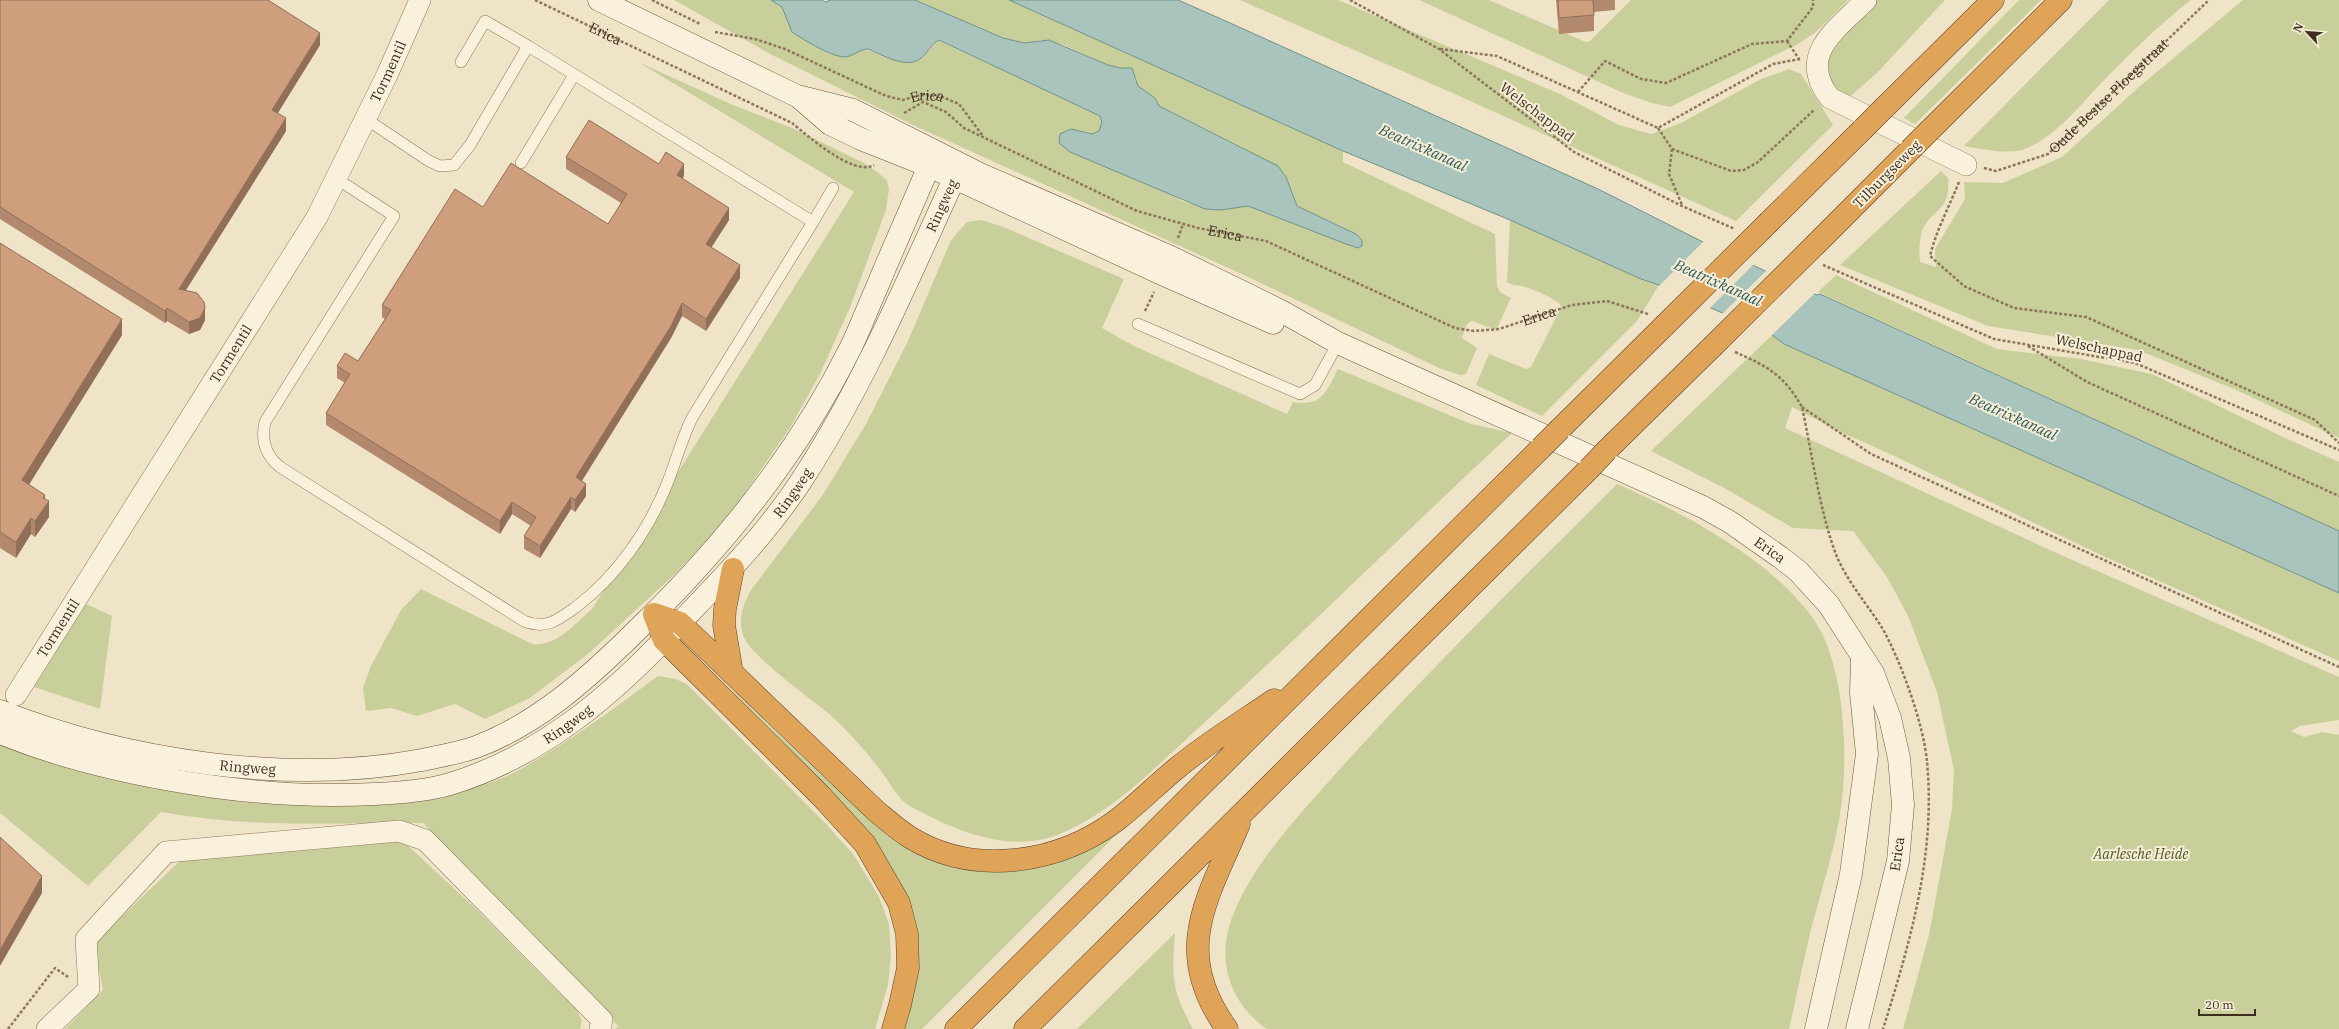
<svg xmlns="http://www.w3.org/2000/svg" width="2339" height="1029" viewBox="0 0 2339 1029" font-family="'IBM Plex Serif',serif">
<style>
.green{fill:#c9cf9b}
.water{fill:#a9c4bc;stroke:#6f938a}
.pier{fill:#f0e4c8}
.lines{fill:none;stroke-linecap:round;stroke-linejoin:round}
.service-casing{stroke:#8d765c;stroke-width:12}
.minor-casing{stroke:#8d765c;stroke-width:22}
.secondary-casing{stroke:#6f573f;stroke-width:23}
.motorway-casing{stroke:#5b4430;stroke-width:23}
.path{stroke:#8d765c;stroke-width:2.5;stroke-dasharray:3 2;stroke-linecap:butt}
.service{stroke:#faf1dc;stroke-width:11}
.minor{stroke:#faf1dc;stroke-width:21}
.secondary{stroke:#faf1dc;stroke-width:22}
.motorway{stroke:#e0a458;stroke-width:22}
.motorway-bridge-casing{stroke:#5b4430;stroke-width:23;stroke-linecap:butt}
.motorway-bridge{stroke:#e0a458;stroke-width:22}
.wall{fill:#b2896c}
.shaded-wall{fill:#916f58}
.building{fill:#cf9f7d;stroke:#916f58}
.labels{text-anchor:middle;stroke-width:4;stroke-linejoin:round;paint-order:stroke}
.street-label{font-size:14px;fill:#3d2e20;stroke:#f7eed8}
.park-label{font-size:14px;font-style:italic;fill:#4d5a26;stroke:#f7eed8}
.water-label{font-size:15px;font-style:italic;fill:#2f5d5a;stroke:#f7eed8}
</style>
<rect width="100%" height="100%" fill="#f0e4c8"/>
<path class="green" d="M674 0H771L782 7 792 32 844 57 863 49 888 57H923L938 40 1100 116 1102 122 1099 131 1092 134 1071 129 1064 148 1070 152 1154 186 1182 201 1211 210 1248 206 1346 244 1345 228 1297 206 1286 177 1244 148 1159 106 1155 98 1138 86 1132 68H1121L1108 65 1064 45 1043 40 1024 43 1003 38 915 0H1009L1343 151V162L1495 234 1497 286 1500 292 1511 298 1496 330 1472 321 1467 324 1462 338 1477 348 1466 374 1460 375 1439 368 1246 276 915 126 772 55Z
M1240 0H1338L1560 94 1619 125 1651 134 1681 123 1761 79 1789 69 1801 74 1833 125 1736 221 1457 95Z
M1419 0H1489L1586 42 1590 41 1631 0H1848L1816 32 1798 44 1670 107 1652 103 1623 93Z
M1877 0H1945L1877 73 1846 100C1836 89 1822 72 1827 56 1831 41 1865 12 1877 0Z
M2019 0H2041L1915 124 1904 118Z
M2109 0H2191C2161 23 2134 50 2107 77 2082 102 2059 135 2025 149 2010 155 1980 149 1964 146Z
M2243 0H2339V438L2234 389 2138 350 1988 326 1840 265 1941 171 1948 178C1951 212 1932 208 1922 231 1919 241 1919 252 1920 262L1936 267 1935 249 1965 199 1964 182 2003 183 2062 157 2140 86Z
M638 62 733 105 792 128 868 165 887 180 889 189 886 210 851 305 820 374 791 426 737 505 716 531 674 575 589 653 530 698 485 719 455 704 417 716 391 708 366 711 363 688 371 666 401 610 421 589 532 644C557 647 574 624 592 609L854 192Z
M981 220 1001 226 1124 279 1102 328 1134 346 1287 414 1293 402C1322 407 1326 392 1338 369L1471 424 1512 433C1408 529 1308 629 1204 723 1160 762 1117 810 1062 833 1019 852 971 837 931 817 922 812 911 808 903 801 893 791 887 778 878 767 863 748 846 729 828 713 808 696 750 656 743 635 738 619 743 604 751 590L822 496 866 424 908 341 951 240 967 222Z
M1510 220 1641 279 1659 285 1637 321 1542 416 1476 385 1489 354 1526 369 1531 367 1561 308 1560 304C1548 295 1532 288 1517 285L1516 286 1507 282Z
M1836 275 1997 349 2081 359 2152 374 2281 436 2339 462V531L1818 292Z
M1772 335 1784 344 2339 593V661L2105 557 1890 454 1845 434 1792 407 1785 428 2061 555 2339 677V720L2300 726 2291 731 2304 737 2322 732 2339 735V1029H1903L1929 935 1952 809 1954 770 1937 692 1908 616 1887 577 1853 531 1793 528 1726 489 1651 451Z
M1617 484C1684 513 1773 560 1815 621 1829 643 1836 670 1840 696 1844 727 1846 758 1843 789 1839 840 1821 889 1809 938 1802 968 1796 999 1789 1029H1267C1233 1006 1218 967 1229 927 1245 871 1301 813 1339 770 1428 671 1523 578 1617 484Z
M86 604 112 616 100 709 34 687Z
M658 676 676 679 688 685 827 825 854 855 879 897 889 924 891 956 888 985 875 1029H615L618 1026 423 823C335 823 248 828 161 812L88 886 0 813V738L158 781 453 794C475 787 499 781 519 770 568 743 613 709 658 676Z
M734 692 820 774 886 832 961 864 1127 824 922 1029H899L910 997 893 877 728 699Z
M403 841 475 908 577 1010 582 1021 580 1029H65L103 990 94 943 185 856Z
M1175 933C1172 978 1171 989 1193 1029H1077Z"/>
<path class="water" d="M771 0H822L825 2 831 0H915L1003 38 1024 43 1049 40 1108 65 1121 68H1132L1138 86 1155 98 1159 106 1278 166 1286 177 1297 206 1356 234 1362 240V246L1358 248 1346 244 1248 206 1221 210 1205 209 1070 152 1059 143 1060 134 1071 129 1092 134 1099 131 1102 122 1100 116 939 40C931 44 928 53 921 58 907 70 883 55 868 49 859 49 853 57 844 57 830 56 804 40 792 32L782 7Z
M1009 0H1178L1219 18 1598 189 1703 242 1817 295 1820 294 2339 531V593L1784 344 1772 335 1659 285 1641 279 1510 220 1343 151Z"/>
<path class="pier" d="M1704 241 1754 264 1709 309 1658 287Z
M1767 270 1816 292 1770 337 1721 315Z"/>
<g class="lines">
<g class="service-casing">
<path id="service" d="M461 62 485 21 528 46
M521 163 574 75
M337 179 394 216 265 422C261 440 265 455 280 467L524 621C546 630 558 620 576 607 617 576 648 531 667 484 676 462 681 440 692 418L813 222 528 46 470 145 454 165 440 166 429 161 366 119
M813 222 833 188
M1138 324 1300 394 1315 385 1338 343"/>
</g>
<g class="minor-casing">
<g id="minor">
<path d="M1866 0C1837 29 1796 55 1830 98L1966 165"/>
<path id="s5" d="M16 695 317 217 387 75 420 0"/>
<path d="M47 1029 89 989 86 939 166 852 399 831 425 840 602 1020 600 1029"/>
</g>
</g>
<g class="secondary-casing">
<g id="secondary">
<path id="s6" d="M599 0 797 96 853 110 980 174 1171 257 1281 311 1338 343 1703 507 1730 522 1780 557 1798 571 1829 605 1873 673 1890 718 1899 758 1903 805 1898 861 1857 1029"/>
<path d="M800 98 830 124 861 139 929 166 1162 274 1273 323"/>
<path id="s7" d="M0 711C126 761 288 785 422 760 440 756 459 753 476 747 537 724 586 680 632 635 719 552 796 457 850 349 860 329 868 307 877 287 894 246 912 206 929 166L946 158"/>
<path id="s8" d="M0 733C69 761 143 777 216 787 269 794 321 797 375 794 400 793 426 791 450 784 539 757 611 697 673 630 720 581 768 533 805 475 865 382 908 279 954 179L946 158"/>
<path d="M1816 1029 1851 874 1867 754 1861 693 1862 658"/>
</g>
</g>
<g class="motorway-casing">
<path id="motorway" d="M1884 108 1993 0
M1930 130 2061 0
M1769 222 1863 129
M1817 243 1910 150
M1560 429 1664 326
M1607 450 1712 347
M654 614 680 623 875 810C887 820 898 830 911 838 976 877 1059 863 1117 820 1138 804 1156 785 1177 768 1207 743 1242 722 1274 700
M654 614 664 640 821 796 865 844 899 903 907 934 908 968 900 1005 893 1029
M732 673 724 625 725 609 733 569
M956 1029 1541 448
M1025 1029 1589 469
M1227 1029C1171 951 1207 900 1239 824"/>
</g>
<g class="path">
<path id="s1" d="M535 0 792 123C808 136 854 177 874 165"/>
<path d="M652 0 700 24"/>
<path d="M1350 0 1439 49 1574 152 1682 206 1735 229"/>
<path id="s2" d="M715 32 755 39 785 49 886 96 903 100 920 95 940 96 959 104 983 136"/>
<path d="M1787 41 1799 59"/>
<path d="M1440 49 1497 56 1658 128 1773 64 1800 59"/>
<path d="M1578 92 1605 61 1641 79 1666 83 1752 44 1787 41 1813 7V0"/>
<path id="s3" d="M904 113 923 102 946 112 964 128 1137 211 1198 228 1266 241 1455 328 1474 331 1499 329 1572 305 1607 301 1648 314"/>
<path d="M1658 128 1672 149 1731 171 1744 170 1758 162 1814 110"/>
<path d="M1672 149 1669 174 1682 205"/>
<path id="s4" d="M1984 168 1996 171 2048 154 2209 0"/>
<path d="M1959 182C1949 207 1936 231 1930 256L1964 286 2014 308 2086 317 2315 420 2339 443"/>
<path d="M1178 238 1183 224"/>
<path d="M1823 265 1994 339 2135 363 2339 450"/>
<path d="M1145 311 1154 292"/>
<path d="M2028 346 2087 382 2339 496"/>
<path d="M1735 352C1767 366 1784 375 1802 407 1812 453 1820 514 1837 557 1848 582 1866 603 1881 626 1900 658 1924 725 1927 762 1936 854 1910 943 1883 1029"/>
<path d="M1802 407 1871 454 2339 667"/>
<path d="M8 1029 55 968 68 977"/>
</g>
<use href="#service" class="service"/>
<use href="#minor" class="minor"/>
<use href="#secondary" class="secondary"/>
<use href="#motorway" class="motorway"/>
<g class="motorway-bridge-casing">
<path id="motorway-bridge" d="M1863 129 1884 108
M1910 150 1930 130
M1664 326 1769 222
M1712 347 1817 243
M1541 448 1560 429
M1589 469 1607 450"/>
</g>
<use href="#motorway-bridge" class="motorway-bridge"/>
</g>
<path class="wall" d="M0 0 320 45 278 113 286 131 186 290 205 320 200 330 189 334 167 321 165 323 0 219Z
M1556 0H1615V10L1594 12V31L1559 34Z
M566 157 659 164 684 176 682 178 729 220 711 247 740 278 706 331 682 316 671 338 582 481 586 496 575 512 571 509 540 558 524 549V536L531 526 512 514 500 534 326 425V413L345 383 337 378V366L358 361 385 319 382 317V305L483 207 608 224 621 203 566 169Z
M0 243 122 335 29 484 45 499 49 517 35 537 31 534 16 558 0 548Z"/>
<path class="shaded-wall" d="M320 33V45L272 122V110Z
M286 118V131L179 301V289Z
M684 164V176L677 187V175Z
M729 208V220L706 256V244Z
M740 265V278L706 331V319Z
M682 303V316L671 338 576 490V477Z
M167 308V321L165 323V311Z
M205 308V320L200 330 189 334V322Z
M122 319V335L22 496V480Z
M586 484V496L575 512V500Z
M45 495V506L49 501V517L35 537V521L43 498Z
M571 497V509L540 558V546Z
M512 502V514L500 534V521Z
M31 518V534L16 558V542Z
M42 876V893L0 966V950Z"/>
<path class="building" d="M0 0H268L320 33 272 110 286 118 179 289 197 293 204 302 205 308 200 318 189 322 167 308 165 311 0 207Z
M1558 0H1593L1594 15 1559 18Z
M589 120 659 164 666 152 684 164 677 175 729 208 706 244 740 265 706 319 682 303 671 326 576 477 586 484 575 500 571 497 540 546 524 536 536 517 512 502 500 521 326 413 350 374 337 366 345 353 358 361 391 310 382 305 455 189 483 207 511 163 608 224 627 194 566 157Z
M0 243 122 319 22 480 45 495 43 498 49 501 35 521 31 518 16 542 0 532Z
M0 837 42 876 0 950Z"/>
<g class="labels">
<g class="street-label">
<text dy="5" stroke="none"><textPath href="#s1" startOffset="78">Erica</textPath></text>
<text dy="5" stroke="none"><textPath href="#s5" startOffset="727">Tormentil</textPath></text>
<text dy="5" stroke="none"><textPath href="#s4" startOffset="151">Oude Bestse Ploegstraat</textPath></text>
<text dy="5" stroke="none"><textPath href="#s2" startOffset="226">Erica</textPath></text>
<text transform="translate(1537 112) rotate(37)" y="5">Welschappad</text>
<text transform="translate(1887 174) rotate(-45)" y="5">Tilburgseweg</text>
<text dy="5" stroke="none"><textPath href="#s8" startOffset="1239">Ringweg</textPath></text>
<text dy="5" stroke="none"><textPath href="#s3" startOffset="354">Erica</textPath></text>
<text dy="5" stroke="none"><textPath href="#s3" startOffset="690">Erica</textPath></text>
<text transform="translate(2099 348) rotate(12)" y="5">Welschappad</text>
<text dy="5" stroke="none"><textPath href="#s5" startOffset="403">Tormentil</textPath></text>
<text dy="5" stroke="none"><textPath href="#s8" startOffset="915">Ringweg</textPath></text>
<text dy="5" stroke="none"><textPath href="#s6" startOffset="1296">Erica</textPath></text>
<text dy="5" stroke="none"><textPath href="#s5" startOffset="79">Tormentil</textPath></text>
<text dy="5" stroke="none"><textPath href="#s8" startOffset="591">Ringweg</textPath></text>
<text dy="5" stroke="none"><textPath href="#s7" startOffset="255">Ringweg</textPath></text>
<text transform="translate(1897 854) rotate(-82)" y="5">Erica</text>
</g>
<g class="park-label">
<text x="2141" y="859">Aarlesche Heide</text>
</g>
<g class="water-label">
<text transform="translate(1423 148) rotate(24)" y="5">Beatrixkanaal</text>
<text transform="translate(1718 283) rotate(24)" y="5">Beatrixkanaal</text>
<text transform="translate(2013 417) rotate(24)" y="5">Beatrixkanaal</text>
</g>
</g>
<g transform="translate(2307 32) rotate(296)" stroke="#f7eed8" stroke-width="3" paint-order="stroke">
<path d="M0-3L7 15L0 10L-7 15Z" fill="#3d2e20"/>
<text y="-6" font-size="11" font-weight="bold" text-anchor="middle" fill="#3d2e20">N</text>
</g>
<path d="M2199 1009v6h56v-6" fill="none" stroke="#3d2e20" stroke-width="2"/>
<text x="2205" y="1009" font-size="12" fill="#3d2e20" stroke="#f7eed8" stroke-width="3" paint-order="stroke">20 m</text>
</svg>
